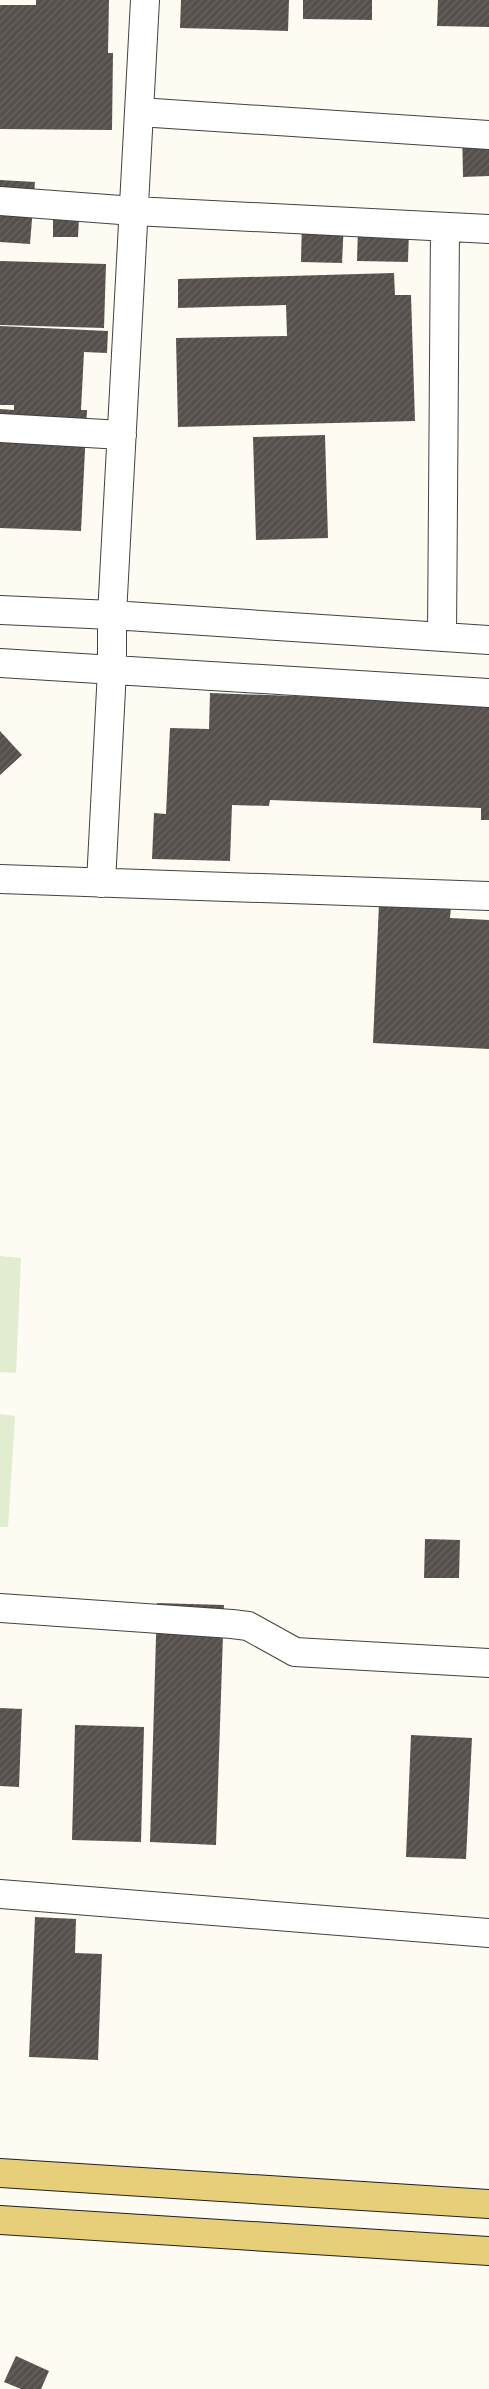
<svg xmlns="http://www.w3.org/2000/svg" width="489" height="2389" viewBox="0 0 489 2389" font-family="'Libre Baskerville',serif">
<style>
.pitch{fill:#e2ecd0}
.building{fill:url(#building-hatch)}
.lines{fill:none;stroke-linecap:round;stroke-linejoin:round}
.minor-casing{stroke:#424242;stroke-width:30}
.major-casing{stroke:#202020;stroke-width:30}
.minor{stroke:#fff;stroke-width:28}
.major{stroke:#e7cf79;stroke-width:28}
</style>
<defs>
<pattern id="building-hatch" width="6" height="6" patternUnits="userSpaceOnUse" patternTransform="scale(1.25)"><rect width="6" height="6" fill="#56504d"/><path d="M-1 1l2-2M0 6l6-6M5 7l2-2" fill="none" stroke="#696562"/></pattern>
</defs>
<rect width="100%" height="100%" fill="#fdfbf2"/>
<path class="pitch" d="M0 1256 21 1258 16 1373 0 1372Z
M0 1414 15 1416 8 1527H0Z"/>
<path class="building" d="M36 0H109L108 53H113L112 130 0 129V5H36Z
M181 0H289L288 31 180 28Z
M303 0H372V20L303 19Z
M438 0H489V27L437 26Z
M489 127V176L463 177 462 128Z
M0 180 35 182 30 244 0 242Z
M53 218H79L78 237H53Z
M302 219 344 221 342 263 301 262Z
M358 228 409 230 408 262 357 261Z
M0 261 106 264 104 328 0 325Z
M394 273 395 295H411L415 421 178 427 176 338 287 336 286 305 178 308V279Z
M0 326 108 331 107 353 84 352 81 410H87L81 531 0 528V409L14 410V405H0Z
M325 435 328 538 256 540 253 437Z
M210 693 489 703V820H481V808L270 800 269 806 232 805 230 861 152 859 154 813 166 814 170 728 209 729Z
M0 731 22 755 0 775Z
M379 903 451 907 450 918 489 920V1049L373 1043Z
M425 1539 460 1540 459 1578H424Z
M157 1603 224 1605 216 1845 150 1842Z
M0 1708 22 1709 19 1787 0 1786Z
M75 1725 144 1727 141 1842 72 1840Z
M411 1735 472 1738 466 1859 406 1857Z
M35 1917 76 1919 75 1953 102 1954 98 2060 29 2057Z
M16 2356 49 2371 41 2389H21L4 2382Z"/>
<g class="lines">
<g class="minor-casing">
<path id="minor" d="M139 112 489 135
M0 201 134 211 489 229
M0 428 122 435
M0 610 112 615 489 640
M442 637 445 227
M0 663 489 693
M0 879 489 896
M101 883 112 670V615L145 0
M0 1608 232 1624 248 1626 295 1652 489 1663
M0 1894 489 1933"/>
</g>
<g class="major-casing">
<path id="major" d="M0 2173 489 2204
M0 2220 489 2251"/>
</g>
<use href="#minor" class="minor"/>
<use href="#major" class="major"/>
</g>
</svg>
